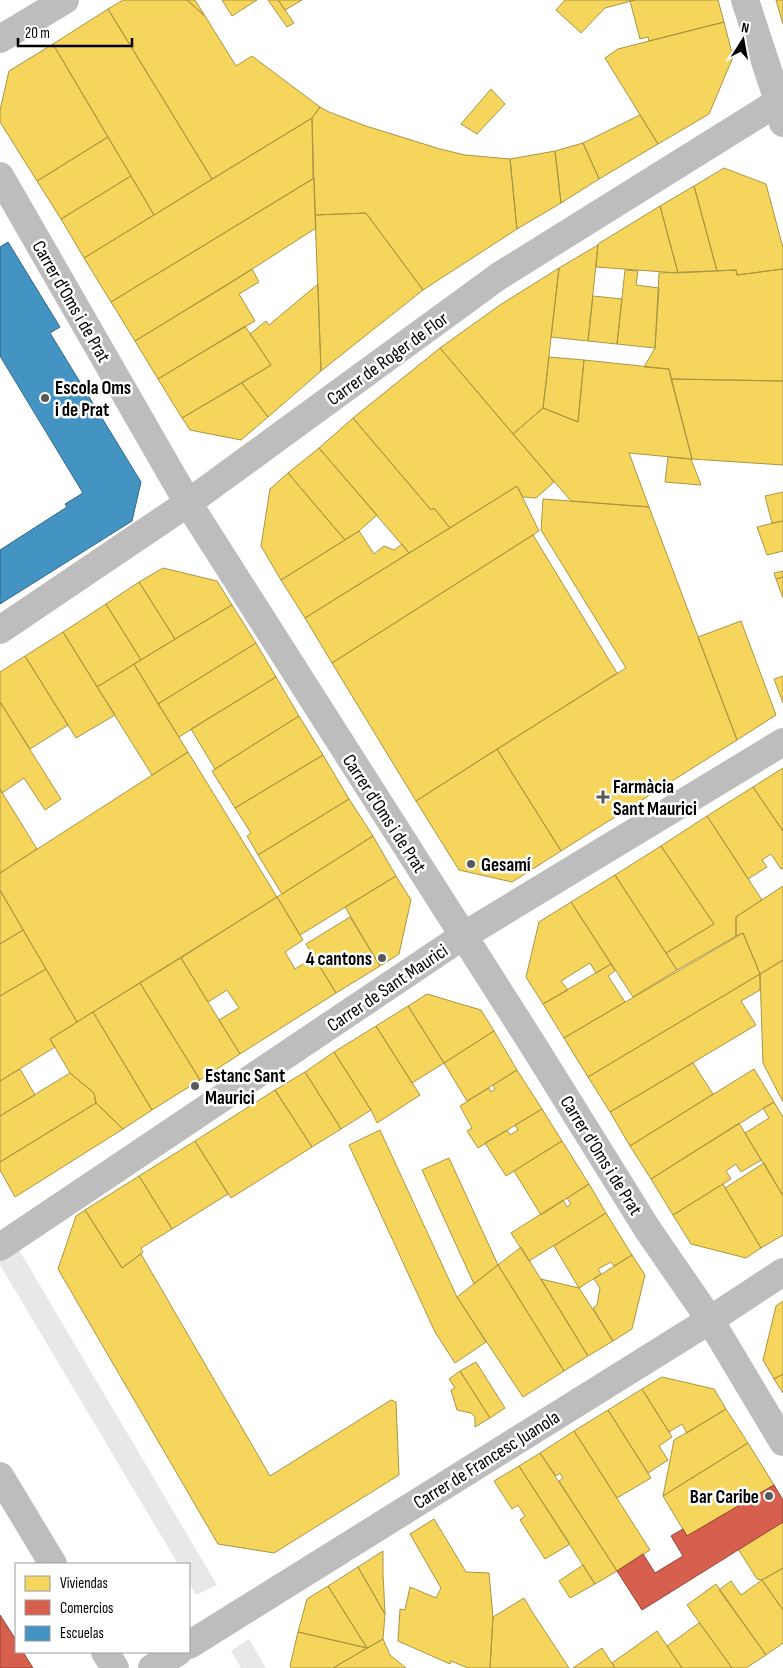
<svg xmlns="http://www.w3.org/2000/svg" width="783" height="1668" viewBox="0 0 783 1668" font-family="'Sofia Sans Condensed',sans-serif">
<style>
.green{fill:#e8e8e8}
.homes{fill:#f6d55c;stroke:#ac9540}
.shops{fill:#d6604d;stroke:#964336}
.schools{fill:#4393c3;stroke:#2f6788}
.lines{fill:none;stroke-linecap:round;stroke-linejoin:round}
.minor{stroke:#bdbdbd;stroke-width:28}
.poi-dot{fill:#595959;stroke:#fff;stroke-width:2}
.labels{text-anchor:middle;stroke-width:5;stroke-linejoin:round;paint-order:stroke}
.street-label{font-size:19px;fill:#000;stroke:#fff}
.poi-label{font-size:19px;font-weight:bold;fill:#000;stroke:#fff;text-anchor:start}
</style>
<rect width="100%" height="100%" fill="#fff"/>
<path class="green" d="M19 1250 217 1585 196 1595 189 1583V1564H178L0 1265V1261Z
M249 1639 266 1668H241L231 1651Z"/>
<path class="homes" d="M123 0H187L205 16 236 66 252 56 320 107 312 118 212 179 108 9Z
M187 0H195L205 16Z
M222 0H257L232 16Z
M268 0H278L294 23 287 27Z
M278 0H302L285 10Z
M565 0H635L605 8 581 33 556 10Z
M635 0H718L724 22 649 41 648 37 640 39 630 1Z
M776 0H783V24Z
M108 9 212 179 154 215 53 44Z
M724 22 733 57 709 114 658 144 605 58 618 49Z
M53 44 108 137 37 181 0 122V110L9 71Z
M491 89 505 104 477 134 461 124Z
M320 107 329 112 366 126 440 149 465 155 510 159 517 229 423 290 366 213 315 215 312 118Z
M640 115 658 144 599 179 583 143Z
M312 118 313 179 111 302 84 258Z
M108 137 131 176 61 219 37 181Z
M583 143 599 179 561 203 555 151Z
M555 151 561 203 517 229 510 159Z
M724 168 766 184 783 248V269L737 275 736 270 717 271 694 186Z
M131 176 154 215 84 258 61 219Z
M314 178 316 228 229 284 135 341 111 302Z
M694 186 717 271 678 273 660 206Z
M660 206 678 273 596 267 598 244Z
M366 213 423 290 321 371 315 215Z
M598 245 588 341 551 337 559 268Z
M559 268 543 408 513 434 440 348 500 305Z
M252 269 259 282 239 294 255 321 158 379 135 341Z
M783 269V381L671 379 669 369 644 367 655 348 659 273 736 270 737 275Z
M625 270 638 271 636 285 659 288 655 348 617 344Z
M318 284 321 371 268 417 242 383 271 365 250 334 266 321 269 325Z
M593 296 622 299 617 344 588 341Z
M245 326 271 365 182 418 158 379Z
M440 348 554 482 536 498 523 497 517 486 450 528 434 508 431 510 353 418Z
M549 357 584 360 578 422 543 408Z
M584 360 669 369 692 459 629 453 649 507 571 501 513 434 543 408 578 422Z
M671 379 783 381V465L692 459Z
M242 383 268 417 241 440 190 430 182 418Z
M353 418 431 510 434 508 450 528 409 553 319 448Z
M319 448 377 515 359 531 345 540 288 473Z
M668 457 691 459 701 485 665 482Z
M288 473 345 540 281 580 261 546 270 489Z
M517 486 539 531 332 663 305 618Z
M783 492V521L772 523 765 496Z
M543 499 649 507 737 740 561 851 497 749 626 668 541 530Z
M783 521V551L767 555 757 527Z
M359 531 374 554 384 546 394 550 402 544 409 553 305 618 281 580Z
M533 535 617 673 416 801 332 663Z
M163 568 217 581 232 605 175 639 139 582Z
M783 571V577L776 579 774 573Z
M783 577V598L776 579Z
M139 582 175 639 141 660 106 604Z
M106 604 141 660 97 687 63 632Z
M232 605 256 643 158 704 134 664Z
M741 621 776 715 737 740 698 637Z
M63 632 115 715 76 738 25 656Z
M256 643 276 677 179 737 158 704Z
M25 656 68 725 30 749 0 702V672Z
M134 664 188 752 152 775 97 687Z
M783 676V703L774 679Z
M276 677 299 716 215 769 191 729Z
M0 702 61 799 45 810 24 778 2 793 0 789Z
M299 716 323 755 235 808 212 771Z
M497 749 561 851 512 882 459 870 416 801Z
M188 752 277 897 77 1022 0 890V873Z
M323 755 349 799 258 855 247 836 251 833 235 808Z
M783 768V831L753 787Z
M753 787 783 831V868L781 869 771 854 762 860 767 867 748 879 707 816Z
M0 789 37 849 0 873Z
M349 799 373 836 282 894 258 855Z
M707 816 762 900 736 917V936L677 970 666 953 714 924 661 846Z
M373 836 396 876 300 935 277 897Z
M661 846 714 924 666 953 615 875Z
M615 875 677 970 633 997 571 902Z
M396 876 411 900 399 954 380 966 345 907Z
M783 886V960L760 974 743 933 736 936V917Z
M0 890 23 930 0 944Z
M277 897 303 940 285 952 295 969 314 957 336 993 240 1054 219 1020 239 1008 227 990 208 1002 181 958Z
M571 902 611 964 596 973 590 963 561 981 568 990 543 1004 526 977 539 922Z
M350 917 380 966 336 993 306 944Z
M23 930 46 969 0 996V944Z
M743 933 760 974 588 1077 564 1038Z
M181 958 240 1054 200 1080 140 983Z
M783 960V1102L763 1063 760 974Z
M611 964 615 971 608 976 625 1002 564 1038 543 1004Z
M46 969 77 1022 50 1039 55 1047 0 1081V996Z
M760 974V990L741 1001 756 1025 610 1112 588 1077Z
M140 983 200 1080 152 1110 93 1012Z
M427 994 481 1010 494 1031 444 1063 408 1006Z
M408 1006 444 1063 412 1083 376 1026Z
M93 1012 152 1110 123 1129 96 1103 94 1093 70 1073 50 1039Z
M376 1026 420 1095 377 1123 371 1110 334 1052Z
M494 1031 517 1070 467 1101 444 1063Z
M334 1052 371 1110 341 1129 305 1072Z
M693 1063 713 1094 630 1146 610 1112Z
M20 1069 35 1095 0 1116V1081Z
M754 1069 774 1102 651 1179 630 1146Z
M517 1070 542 1109 478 1148 467 1131 472 1128 460 1106 489 1088 491 1092 495 1089 493 1085Z
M305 1072 341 1129 312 1147 275 1090Z
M70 1073 94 1093 96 1103 0 1162V1116Z
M275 1090 312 1147 231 1198 195 1141Z
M774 1102 783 1117V1196L745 1133 769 1118 763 1108Z
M96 1103 123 1129 15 1197 0 1170V1162Z
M542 1109 562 1141 506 1176 485 1143 507 1130 510 1135 518 1130 515 1125Z
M739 1123 761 1160 741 1172 736 1164 726 1171 731 1179 673 1215 651 1179Z
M380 1130 457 1297 486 1342 455 1363 435 1332 349 1145Z
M195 1141 228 1194 172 1229 139 1176Z
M562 1141 589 1184 541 1215 514 1171Z
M449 1158 498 1265 474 1284 422 1170Z
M764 1163 783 1196V1235L761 1248 725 1188Z
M139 1176 172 1229 141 1248 143 1252 122 1268 85 1210Z
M589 1184 606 1213 529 1261 511 1233 563 1200 567 1207 571 1204 567 1198Z
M723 1184 761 1248 746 1258 691 1244 673 1215Z
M85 1210 122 1268 141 1254 270 1476 391 1400 396 1402 399 1475 274 1553 218 1544 58 1269 76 1216Z
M606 1213 632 1255 614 1266 611 1262 598 1269 601 1274 579 1288 554 1246Z
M521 1247 588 1356 564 1371 498 1265Z
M632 1255 645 1275 632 1329 613 1341 593 1308 597 1305 600 1288 594 1279Z
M498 1265 564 1371 523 1397 457 1297Z
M541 1279 579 1288 613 1341 588 1356Z
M783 1301V1374L774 1379 763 1360 776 1306Z
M476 1362 505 1408 490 1418 460 1371Z
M460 1371 490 1418 475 1427V1417L471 1413 457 1410 451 1390 455 1388 449 1379Z
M783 1374V1393L774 1379Z
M662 1377 714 1389 726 1409 687 1433 682 1424 669 1432 642 1389Z
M642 1389 672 1437 659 1446 668 1460 648 1473 608 1410Z
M726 1409 748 1443 663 1496 674 1440Z
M608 1410 651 1478 617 1498 574 1431Z
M574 1431 650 1550 617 1571 559 1481 563 1478 560 1473 556 1476 540 1453Z
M748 1443 774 1485 687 1536 663 1496Z
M540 1453 617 1571 595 1584 519 1466Z
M519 1466 570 1544 545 1559 520 1520 525 1516 518 1505 512 1509 494 1481Z
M434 1519 466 1572 489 1573 493 1617 490 1668H468L451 1661 450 1664 398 1641 400 1609 405 1610 410 1587 436 1598 441 1588 410 1534Z
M783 1522V1568L762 1580 757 1579 738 1549Z
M383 1551V1573L385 1614 358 1567Z
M583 1565 595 1584 570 1598 559 1581Z
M358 1567 385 1614 383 1639 367 1648 328 1586Z
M783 1568V1610L762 1580Z
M762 1580 783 1610V1643L766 1655 719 1590 731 1581 741 1595Z
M716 1584 766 1655 746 1668H732L687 1605Z
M328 1586 367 1648 298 1632 307 1599Z
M524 1598 531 1610 569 1668H490L493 1617Z
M699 1623 706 1632 732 1668H682L667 1646Z
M657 1631 682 1668H615L612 1663Z
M298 1632 367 1648 333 1668H291L290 1666Z
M383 1639 390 1655 406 1668H333Z
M602 1648 615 1668H573Z"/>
<path class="shops" d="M774 1485 783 1500V1522L642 1610 617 1571 643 1554 655 1573 683 1556 671 1536 683 1529 687 1536Z
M0 1615 16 1640V1652H23L33 1668H0Z"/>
<path class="schools" d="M8 242 60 327 50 333 141 482 132 521 0 604V550L67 507 65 504 83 493 0 356V247Z"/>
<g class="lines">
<path class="minor" d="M745 0 778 101 783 123
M0 39 65 0
M0 176 188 503 533 1045 648 1230 710 1320 783 1442
M0 630 188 503 499 276 783 99
M0 1247 463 936 783 742
M0 1476 53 1564
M189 1645 710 1320 783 1272
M105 1652 115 1668
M152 1668 178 1652"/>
</g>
<g class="poi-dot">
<circle cx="45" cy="398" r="5"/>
<path d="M600.5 789.5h5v5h5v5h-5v5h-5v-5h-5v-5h5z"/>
<circle cx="471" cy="864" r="5"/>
<circle cx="382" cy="958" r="5"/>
<circle cx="195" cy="1086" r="5"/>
<circle cx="769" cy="1496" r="5"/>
</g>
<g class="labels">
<g class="street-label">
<text transform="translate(72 301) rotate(60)" y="7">Carrer d'Oms i de Prat</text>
<text transform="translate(387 358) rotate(-36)" y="7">Carrer de Roger de Flor</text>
<text transform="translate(385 813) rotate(57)" y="7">Carrer d'Oms i de Prat</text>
<text transform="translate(387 987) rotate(-34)" y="7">Carrer de Sant Maurici</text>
<text transform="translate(602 1155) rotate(58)" y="7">Carrer d'Oms i de Prat</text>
<text transform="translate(486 1459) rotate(-32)" y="7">Carrer de Francesc Juanola</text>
</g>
<g class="poi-label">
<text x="55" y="394">Escola Oms<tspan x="55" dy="22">i de Prat</tspan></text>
<text x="613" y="793">Farmàcia<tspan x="613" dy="22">Sant Maurici</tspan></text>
<text x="481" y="871">Gesamí</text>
<text x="372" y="965" text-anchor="end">4 cantons</text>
<text x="205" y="1082">Estanc Sant<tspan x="205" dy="22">Maurici</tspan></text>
<text x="759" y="1503" text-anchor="end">Bar Caribe</text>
</g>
</g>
<rect x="15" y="1563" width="175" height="90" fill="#ffffff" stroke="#999999"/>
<rect x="25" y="1576" width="25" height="15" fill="#f6d55c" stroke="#999999"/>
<text x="60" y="1588" font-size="15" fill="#000000">Viviendas</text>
<rect x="25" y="1600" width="25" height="15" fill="#d6604d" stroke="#999999"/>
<text x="60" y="1613" font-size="15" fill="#000000">Comercios</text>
<rect x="25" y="1626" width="25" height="15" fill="#4393c3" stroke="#999999"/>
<text x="60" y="1638" font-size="15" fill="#000000">Escuelas</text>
<g transform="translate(743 40) rotate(11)" stroke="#ffffff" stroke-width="4" paint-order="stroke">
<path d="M0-4L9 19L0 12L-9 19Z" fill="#000000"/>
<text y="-8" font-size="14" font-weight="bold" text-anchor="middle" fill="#000000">N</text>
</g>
<path d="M18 38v8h114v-8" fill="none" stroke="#000000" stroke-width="2.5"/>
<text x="25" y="38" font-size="15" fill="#000000" stroke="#ffffff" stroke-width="4" paint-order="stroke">20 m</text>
</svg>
